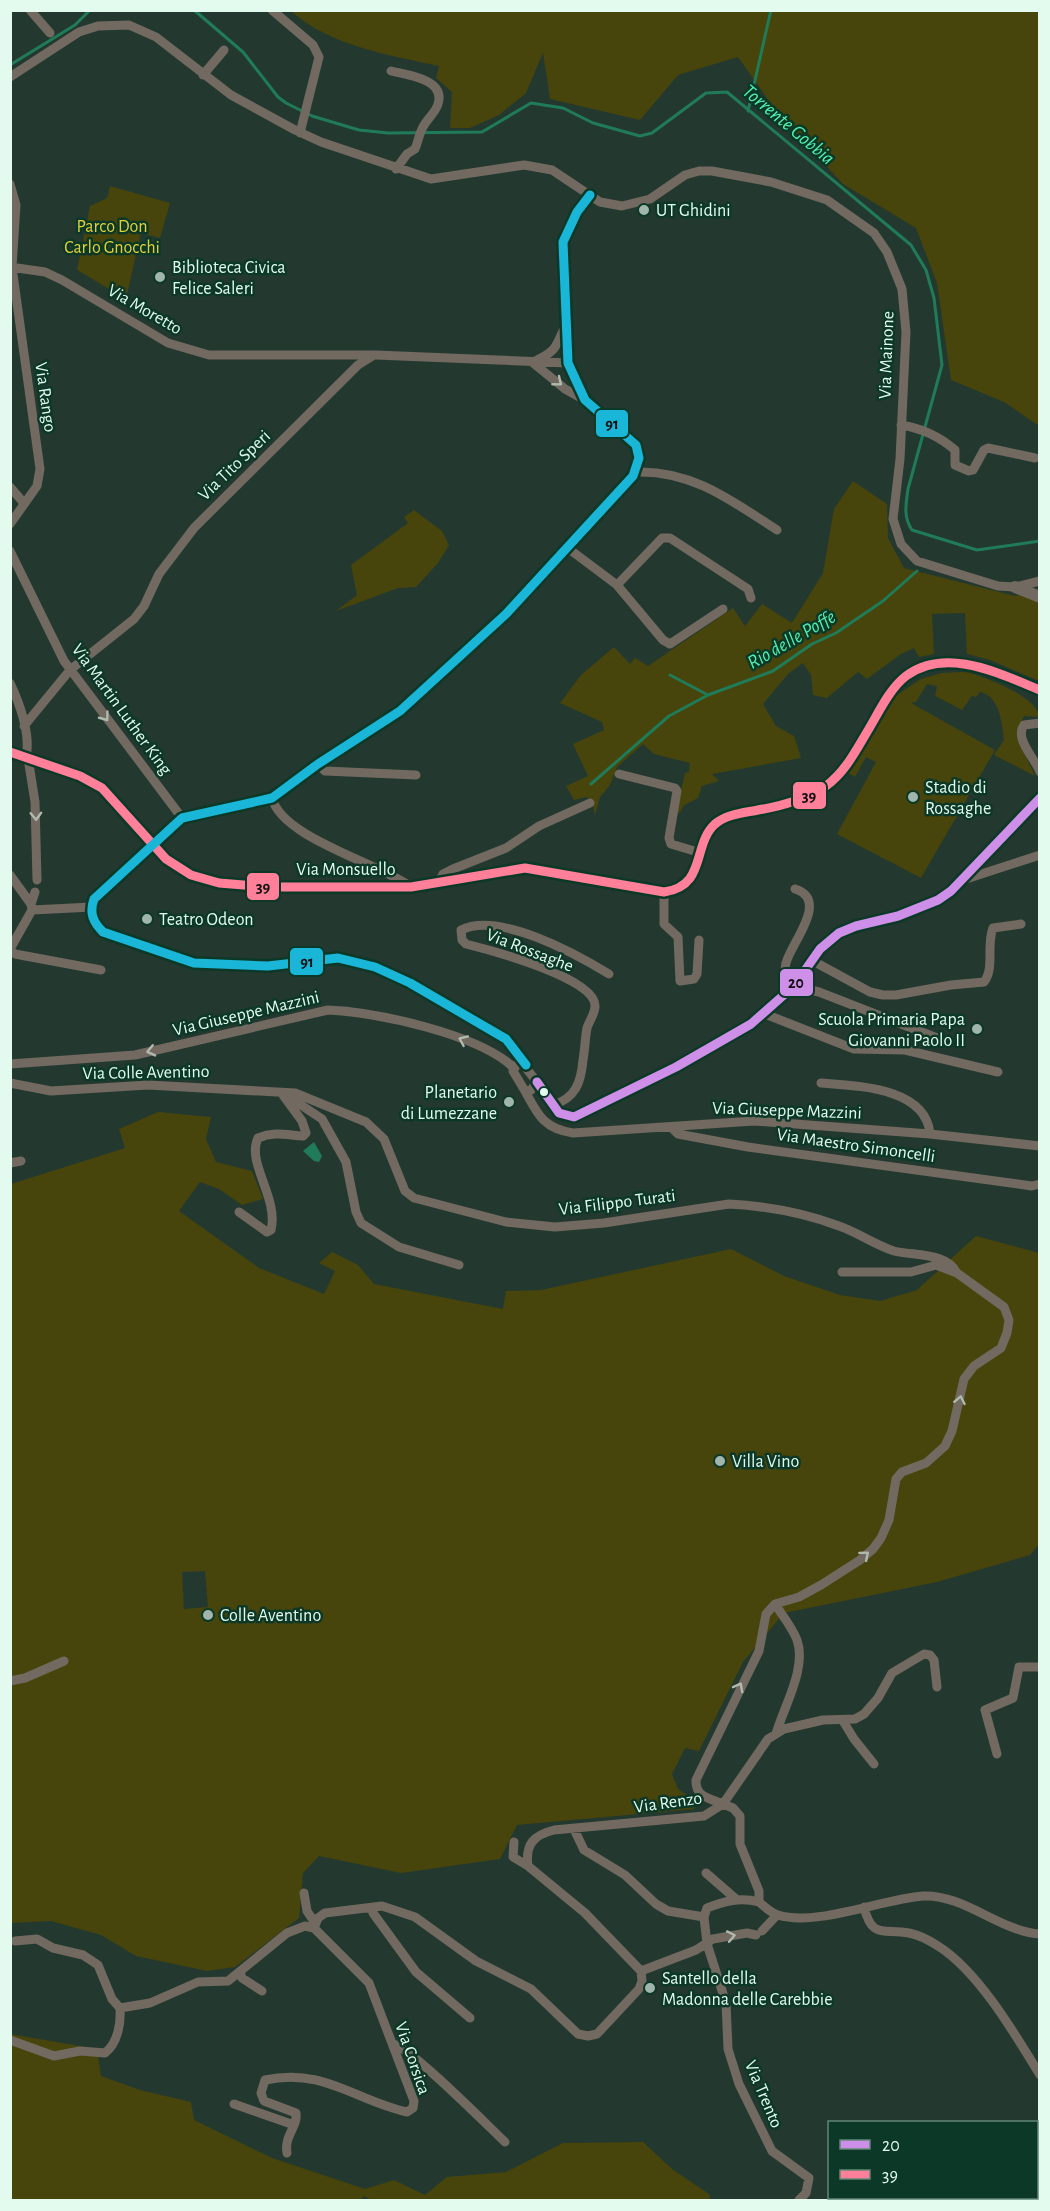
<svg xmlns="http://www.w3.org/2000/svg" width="1050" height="2211" viewBox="0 0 1050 2211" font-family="'Alegreya Sans',sans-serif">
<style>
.green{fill:#47440c;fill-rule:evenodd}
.water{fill:#207b58}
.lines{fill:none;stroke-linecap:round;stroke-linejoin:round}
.stream{stroke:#207b58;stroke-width:3}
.minor{stroke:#726960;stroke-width:9}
.secondary{stroke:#726a60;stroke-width:12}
.bus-1-casing{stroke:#0c3927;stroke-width:14}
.bus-2-casing{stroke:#0c3927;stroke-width:14}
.bus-3-casing{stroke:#0c3927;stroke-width:14}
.bus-1{stroke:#ce8fe9;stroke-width:9}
.bus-2{stroke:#ff8098;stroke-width:9}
.bus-3{stroke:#1ab6d8;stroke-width:9}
.oneway{stroke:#b0b9ae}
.poi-dot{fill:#a0b6ac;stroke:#0c3927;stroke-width:2}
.bus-dot{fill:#e3faee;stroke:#0c3927;stroke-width:2}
.labels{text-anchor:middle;stroke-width:5;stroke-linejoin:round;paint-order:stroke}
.poi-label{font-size:18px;fill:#e3faee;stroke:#0c3927;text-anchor:start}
.park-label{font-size:18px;fill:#e2d038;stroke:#0c3927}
.street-label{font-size:18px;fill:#e3faee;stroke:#0c3927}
.water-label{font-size:20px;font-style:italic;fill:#4ff1b0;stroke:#0c3927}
.line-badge{stroke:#0c3927;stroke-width:2}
.pale-badge-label{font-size:16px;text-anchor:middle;font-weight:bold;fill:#111}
</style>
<rect width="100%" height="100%" fill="#233930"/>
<path class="green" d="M291 11H1039V426L1004 402 951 380 937 283 916 228 843 184 779 115 738 57 678 75 640 120 550 99 543 53 526 93 499 115 470 128H450L452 92 436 78 439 66C389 55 330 46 291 11Z
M110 186 170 203 160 238 141 233 126 299 77 270 90 206 107 198Z
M853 481 887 504 888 538 904 568 1015 596 1039 590V681L990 660 967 654 965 613 932 614 934 654 919 657 914 648 901 654 867 679 858 672 827 698 813 695 811 675 803 663 788 674 763 704 776 726 794 736 801 758 712 774 719 781 702 786 698 798 683 806 680 813 676 812 685 773 689 772 690 763 654 754 643 744 617 767 610 785 600 797 595 815 592 800 586 797 574 800 566 786 588 776 573 744 604 730 602 722 560 703 581 675 614 647 630 664 635 658 648 666 733 608 745 626 762 604 792 623 823 573 834 509Z
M414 510 442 531 449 545 438 563 416 587 398 588 336 611 357 595 351 565 408 523 404 517Z
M942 673C951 673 962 671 970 673 988 678 1039 698 1039 717L1024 716C1013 737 1026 756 1035 776L994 755 1004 740C1002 724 1000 696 980 692L976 697 972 696 962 710 935 696 937 686 927 684 916 702 911 703 995 750 921 878 837 834 876 762 866 757 855 777 848 773 897 695 921 679Z
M158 1112 211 1117 206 1139 216 1162 252 1171 263 1199 242 1205 219 1189 200 1182 179 1211 259 1268 324 1294 335 1271 319 1263 332 1252 358 1265 374 1284 503 1309 506 1291 541 1290 731 1249 784 1276 840 1295 880 1301 917 1290 976 1236 1039 1253V1544L1030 1555 937 1582 784 1613 743 1662 699 1751 685 1748 672 1774 678 1789 695 1801 694 1809 517 1825 500 1859 401 1873 319 1856 303 1873 299 1918 235 1967 207 1971 136 1956 101 1935 51 1921 11 1923V1184L125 1148 119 1129ZM205 1571 208 1607 184 1609 182 1572Z
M10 2034 97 2049 101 2076 140 2090 191 2102 194 2120 272 2158 365 2189 394 2180 425 2195 447 2177 506 2172 563 2143 643 2142 672 2169 709 2194 711 2200H371L364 2196 360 2200H11Z
M1039 2158V2200H914V2198H1036L1037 2160Z"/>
<path class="water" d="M314 1142 322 1156 319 1162 314 1161 303 1151Z"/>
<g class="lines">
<path class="stream" d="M194 10 243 52 278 97 286 103 312 116 359 130 388 133 482 132 531 103 563 108 593 123 640 136 652 133 706 93 727 92 911 245 926 270 934 298 942 365 908 489C906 504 903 517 912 530L977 550 1040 541
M10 65 75 25 90 10
M748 111 771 10
M670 675 708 695 773 671 812 644 836 633 883 601 917 571
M591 784 669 716 708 695"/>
<path class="minor" d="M30 10 50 33
M272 10 313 45 319 57 300 133
M391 71C407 75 446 79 438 104 436 112 427 119 423 127 419 134 418 142 415 149L407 154 396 169
M203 75 224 50
M10 77 79 32 98 26 129 25 156 37 231 95 295 130 321 142 431 179 524 165 552 170 600 202 622 206 650 199 685 175 699 171H712L771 182 827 200 874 233 887 252 902 289 906 332 900 459 893 519 901 544 917 561 998 586 1015 587 1040 581
M10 184 16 205 12 267 40 469 37 486 10 524
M10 267 45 272 62 280 168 343 209 355H376L568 363
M537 360C558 350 555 346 565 327
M532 362 565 389 583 399
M901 425C921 428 940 437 955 450V465L969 471 973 470 984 450 988 448 1035 458
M636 472C692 470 732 501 777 530
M10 487 23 502
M569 549 617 585 663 640 670 644 723 609
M10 551 64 661 182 818
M617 585 662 538H670L748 589 751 598
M10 683C20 704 31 735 26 757
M1040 723 1024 725C1014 739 1035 758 1040 772
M24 726 70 670 134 619 144 606 159 574 194 528 358 365 374 355
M28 758 35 802 37 880
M318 764 325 771 416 775
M619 774 675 788 677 791 669 838 671 844 701 853
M272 798C282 838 379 863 411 887
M10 875 31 904 32 910
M963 880 1040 855
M439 882 443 874 453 869 506 848 539 826 590 803
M795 889C830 900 791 943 786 963 785 967 785 973 786 977L794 986 819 992 937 1038
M664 892V924L678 937 680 981 694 979 697 974 699 940
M31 904 35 892
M10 949 32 910 92 907
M10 950 15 954 101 970
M813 961 870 992 883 995H896L951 985 984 982C995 968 986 945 993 928L1021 924
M765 1014 854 1049 905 1050 998 1072
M522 1063 537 1082 531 1090 525 1091 513 1071 517 1064Z
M10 1064 135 1055 328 1010C376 1012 479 1034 514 1068
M526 1065 506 1039 410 983 375 967 338 958 268 966 194 963 103 932C93 922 89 913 94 899L182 818 272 798 318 764 400 711 506 614 633 476 639 458 636 445 585 400 568 363 563 242 577 212 590 195
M537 1082 559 1113 574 1117 676 1067 751 1024 794 986 820 949 839 933 856 926 898 916 938 900 951 891 1040 798
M10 1083 51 1091 148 1085 295 1093 366 1122 384 1139 405 1191 414 1198 506 1222 555 1227 604 1223 729 1204C766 1206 804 1213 839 1226 857 1232 875 1245 894 1251 914 1256 946 1252 957 1273L1004 1307 1009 1320 1007 1333 1001 1348 974 1366 964 1379 952 1431 945 1446 926 1463 902 1472 896 1479 889 1520 881 1538 873 1549 860 1560 821 1585 799 1597 775 1604 766 1614 759 1651 696 1780C695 1797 709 1798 723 1804L768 1739 784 1729 823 1720 855 1719 864 1714 878 1698 892 1673 924 1654 930 1655 934 1660 937 1687
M821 1083C857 1086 926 1087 930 1134
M525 1091C538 1115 544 1129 573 1133L754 1121 930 1134 1040 1146
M283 1093 322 1119 346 1162 356 1212 361 1223 399 1247 459 1265
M553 1105C576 1098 581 1082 583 1060 585 1049 585 1038 587 1028 589 1021 595 1014 595 1006 596 978 490 950 466 944L462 940 461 930C499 911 576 954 609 974
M671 1127 678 1134 748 1147 1032 1186 1040 1184
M10 1163 21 1161
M239 1212 267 1232 271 1230C279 1198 246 1163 258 1138 275 1131 286 1135 303 1136L306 1133 302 1121 283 1095
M842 1272H911L936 1265 957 1273
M775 1604C782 1615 792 1627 797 1640 807 1668 784 1706 776 1734
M10 1681 25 1678 64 1661
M843 1721 854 1739 874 1764
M997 1754 985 1710 1013 1698 1019 1667H1040
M574 1829 584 1850 625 1875 656 1904 668 1911 704 1917
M514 1842 513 1857 528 1866
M706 1873 737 1900
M304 1893 307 1911 315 1923
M759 1902C740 1897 725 1901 707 1908L704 1917 707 1944 726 2003 728 2049 739 2084 772 2151 809 2178 806 2193 799 2200
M864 1907C872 1940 884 1928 909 1933 919 1935 929 1940 938 1946 978 1971 1015 2034 1040 2075
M372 1908 373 1913 416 1972 470 2018
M762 1931 777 1915
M15 1941 37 1939 53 1948 83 1955 98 1965 112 1999 120 2008 150 2003 198 1982 228 1981 287 1933 305 1926 314 1928
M641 1971 585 1913 528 1866C525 1844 534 1835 554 1830L704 1816 723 1804 733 1808 740 1816V1844L759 1891V1902C765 1907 771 1913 778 1915 816 1927 882 1899 923 1896 964 1894 999 1931 1040 1934
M240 1972 242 1978 262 1991
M10 2040 54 2056 80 2051 105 2053C118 2043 121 2023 120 2008
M393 2044C410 2047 487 2125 505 2142
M234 2104 294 2125
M287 2153C284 2135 298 2127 296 2113L264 2101 261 2093 265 2080C323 2067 356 2101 407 2112L413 2108 414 2101 369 1983 314 1928 318 1918 325 1913 382 1906 415 1917 476 1961 531 1989 578 2034 588 2036 597 2034 639 1989 642 1981 641 1971 696 1950 713 1939 747 1933 756 1935"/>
<path class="secondary" d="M1015 587 1040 597
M10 752 80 776 102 788 166 859 191 875 219 883 268 887H411L525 868 664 892C707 886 692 845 715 824 727 814 743 813 758 810 782 806 805 800 826 786 845 772 855 752 867 732 878 714 889 689 906 676 946 646 1000 674 1040 690"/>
<g class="bus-1-casing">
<path id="bus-1" d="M537 1082 559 1113 574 1117 676 1067 751 1024 794 986 820 949 839 933 856 926 898 916 938 900 951 891 1040 798"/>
</g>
<g class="bus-2-casing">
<path id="bus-2" d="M10 752 80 776 102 788 166 859 191 875 219 883 268 887H411L525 868 664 892C707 886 692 845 715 824 727 814 743 813 758 810 782 806 805 800 826 786 845 772 855 752 867 732 878 714 889 689 906 676 946 646 1000 674 1040 690"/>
</g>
<g class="bus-3-casing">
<path id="bus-3" d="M526 1065 506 1039 410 983 375 967 338 958 268 966 194 963 103 932C93 922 89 913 94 899L182 818 272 798 318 764 400 711 506 614 633 476 639 458 636 445 585 400 568 363 563 242 577 212 590 195"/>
</g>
<use href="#bus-1" class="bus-1"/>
<use href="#bus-2" class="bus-2"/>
<use href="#bus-3" class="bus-3"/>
</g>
<defs><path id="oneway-chevron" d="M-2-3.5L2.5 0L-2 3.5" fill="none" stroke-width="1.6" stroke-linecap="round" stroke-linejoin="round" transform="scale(1.5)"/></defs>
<g class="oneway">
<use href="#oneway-chevron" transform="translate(558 382) rotate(39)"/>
<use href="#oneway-chevron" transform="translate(105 717) rotate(53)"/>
<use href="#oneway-chevron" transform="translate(36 816) rotate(88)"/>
<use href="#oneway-chevron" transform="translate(463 1040) rotate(-156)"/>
<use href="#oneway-chevron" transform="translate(151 1051) rotate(167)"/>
<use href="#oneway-chevron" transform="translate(960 1400) rotate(-79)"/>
<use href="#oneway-chevron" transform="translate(865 1555) rotate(-40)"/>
<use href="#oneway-chevron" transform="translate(739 1687) rotate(-62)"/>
<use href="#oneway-chevron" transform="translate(731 1936) rotate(-11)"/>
</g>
<g class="poi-dot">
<circle cx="644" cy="210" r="6"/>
<circle cx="160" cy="277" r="6"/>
<circle cx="913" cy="797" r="6"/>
<circle cx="147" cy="919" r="6"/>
<circle cx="977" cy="1029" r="6"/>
<circle cx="509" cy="1102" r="6"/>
<circle cx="720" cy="1461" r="6"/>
<circle cx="208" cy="1615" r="6"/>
<circle cx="650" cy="1988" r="6"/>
</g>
<circle class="bus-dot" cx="544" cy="1092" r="5"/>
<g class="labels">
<g class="poi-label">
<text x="656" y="216">UT Ghidini</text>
<text x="172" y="273">Biblioteca Civica<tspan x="172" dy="21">Felice Saleri</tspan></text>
<text x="925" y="793">Stadio di<tspan x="925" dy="21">Rossaghe</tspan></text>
<text x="159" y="925">Teatro Odeon</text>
<text x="965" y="1025" text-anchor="end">Scuola Primaria Papa<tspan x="965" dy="21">Giovanni Paolo II</tspan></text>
<text x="497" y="1098" text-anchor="end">Planetario<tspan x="497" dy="21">di Lumezzane</tspan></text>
<text x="732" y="1467">Villa Vino</text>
<text x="220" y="1621">Colle Aventino</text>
<text x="662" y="1984">Santello della<tspan x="662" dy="21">Madonna delle Carebbie</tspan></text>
</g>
<g class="park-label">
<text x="112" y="232">Parco Don<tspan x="112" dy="21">Carlo Gnocchi</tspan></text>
</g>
<g class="street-label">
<text transform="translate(145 309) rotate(30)" y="6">Via Moretto</text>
<text transform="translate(886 355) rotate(-88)" y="6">Via Mainone</text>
<text transform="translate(46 397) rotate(82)" y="6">Via Rango</text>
<text transform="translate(234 465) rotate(-44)" y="6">Via Tito Speri</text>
<text transform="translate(122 709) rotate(54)" y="6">Via Martin Luther King</text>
<text x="346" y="875">Via Monsuello</text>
<text transform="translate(530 950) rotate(21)" y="6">Via Rossaghe</text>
<text transform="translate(246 1013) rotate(-13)" y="6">Via Giuseppe Mazzini</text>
<text transform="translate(146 1072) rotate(-1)" y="6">Via Colle Aventino</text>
<text transform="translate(787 1110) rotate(2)" y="6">Via Giuseppe Mazzini</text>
<text transform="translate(856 1145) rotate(8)" y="6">Via Maestro Simoncelli</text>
<text transform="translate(617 1202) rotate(-7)" y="6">Via Filippo Turati</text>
<text transform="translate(668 1802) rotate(-8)" y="6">Via Renzo</text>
<text transform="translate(413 2058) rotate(71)" y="6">Via Corsica</text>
<text transform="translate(764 2094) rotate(67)" y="6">Via Trento</text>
</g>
<g class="water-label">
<text transform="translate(789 124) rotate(40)" y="7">Torrente Gobbia</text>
<text transform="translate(791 639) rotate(-30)" y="7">Rio delle Poffe</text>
</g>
</g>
<g class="line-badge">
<rect x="595" y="409" width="34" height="29" rx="6" fill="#1ab6d8"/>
<rect x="792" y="781" width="35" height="29" rx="6" fill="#ff8098"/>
<rect x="246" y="872" width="34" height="29" rx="6" fill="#ff8098"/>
<rect x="289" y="947" width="35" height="29" rx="6" fill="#1ab6d8"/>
<rect x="779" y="968" width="35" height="29" rx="6" fill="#ce8fe9"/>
</g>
<g class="pale-badge-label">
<text x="612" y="429">91</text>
<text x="809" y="801">39</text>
<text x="263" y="892">39</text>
<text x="307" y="967">91</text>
<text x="796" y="988">20</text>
</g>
<rect width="1050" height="2211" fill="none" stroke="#e3faee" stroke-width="24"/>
<rect x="828" y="2121" width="210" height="78" fill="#0c3927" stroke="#628677" stroke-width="1.5"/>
<rect x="840" y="2140" width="30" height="9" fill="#ce8fe9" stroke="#628677" stroke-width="1.5"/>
<text x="882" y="2151" font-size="18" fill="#e3faee">20</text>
<rect x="840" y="2170" width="30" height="9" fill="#ff8098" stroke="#628677" stroke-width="1.5"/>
<text x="882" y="2181" font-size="18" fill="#e3faee">39</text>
</svg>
